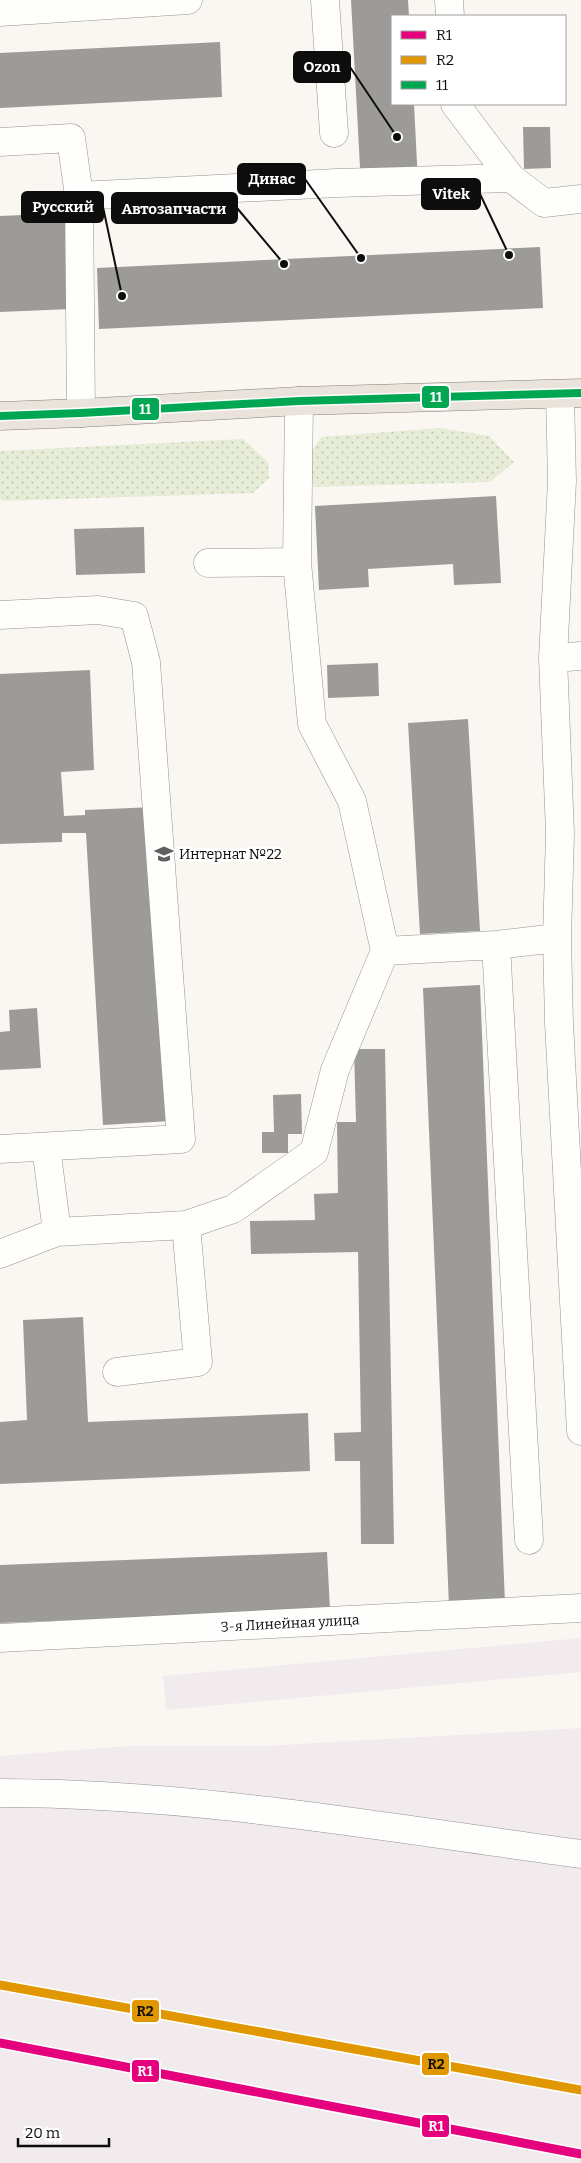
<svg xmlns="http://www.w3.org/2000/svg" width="581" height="2163" viewBox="0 0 581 2163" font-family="Bitter,serif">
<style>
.industrial{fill:#f1ebee}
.grass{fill:url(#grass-dots)}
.building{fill:#9d9b98}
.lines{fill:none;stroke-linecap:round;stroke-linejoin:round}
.minor-casing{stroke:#949290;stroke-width:29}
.major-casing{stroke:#81807d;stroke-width:29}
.minor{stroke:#fefefd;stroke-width:28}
.major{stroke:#e9e3db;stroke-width:28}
.bus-1-casing{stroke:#fff;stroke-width:11}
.bus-1{stroke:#00a651;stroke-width:8}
.rail-1-casing{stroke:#fff;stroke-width:12}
.rail-2-casing{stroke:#fff;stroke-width:12}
.rail-1{stroke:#e5007d;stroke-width:9}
.rail-2{stroke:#e09701;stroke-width:9}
.labels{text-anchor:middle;stroke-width:5;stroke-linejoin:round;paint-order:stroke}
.poi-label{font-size:14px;fill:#0d0d0d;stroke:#fff;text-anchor:start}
.street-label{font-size:14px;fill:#0d0d0d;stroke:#fff}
.leader{fill:none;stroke:#0d0d0d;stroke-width:2}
.callout-dot{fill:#0d0d0d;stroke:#fff;stroke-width:2}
.callout{fill:#0d0d0d;stroke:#0d0d0d;stroke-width:2}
.callout-label{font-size:15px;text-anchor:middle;font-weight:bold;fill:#fff}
.line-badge{stroke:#fff;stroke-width:2}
.badge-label{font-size:14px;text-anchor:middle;font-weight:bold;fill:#fff}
.pale-badge-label{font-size:14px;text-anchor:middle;font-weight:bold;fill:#111}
</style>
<defs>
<pattern id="grass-dots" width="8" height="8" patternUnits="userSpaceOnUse" patternTransform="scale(1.25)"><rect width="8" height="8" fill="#e6ecd5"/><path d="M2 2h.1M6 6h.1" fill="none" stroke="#c4c9b6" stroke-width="1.8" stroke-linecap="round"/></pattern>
</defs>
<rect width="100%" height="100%" fill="#faf7f2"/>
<path class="industrial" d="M581 1638V1672L166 1710 163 1676Z
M581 1728V2163H0V1756L128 1746H264Z"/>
<path class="grass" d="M440 428 489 436 514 462 490 482 314 487 308 457 321 437Z
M243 439 268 462 269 478 253 493 3 501 0 499V451Z"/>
<path class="building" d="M351 0H408L409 16H392V104H414L418 183 361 186Z
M220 42 222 97 0 108V53Z
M523 127H550L551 168 524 169Z
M67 213 71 309 0 312V216Z
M540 247 543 308 99 329 97 268Z
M496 496 501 583 454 585 453 564 368 569 369 587 319 590 315 506Z
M144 527 145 573 76 575 74 529Z
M378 663 379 696 328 698 327 665Z
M90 670 94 770 61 772 64 816 85 815V810L154 807 171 1121 103 1125 86 833H62V842L0 844V674Z
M468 719 480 931 420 934 408 723Z
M480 985 505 1604 449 1606 423 988Z
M37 1008 41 1068 0 1070V1032L10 1031 9 1010Z
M354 1049H385L394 1544H361L360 1461H335L334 1433 361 1432 358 1252 251 1254 250 1221 315 1220 314 1194 338 1193 337 1122H356Z
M301 1094 302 1134H288V1153H262V1132H274L273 1095Z
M83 1317 88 1422 308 1413 310 1471 0 1484V1422L27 1420 23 1320Z
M327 1552 330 1610 0 1623V1565Z"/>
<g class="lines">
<g class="minor-casing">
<path id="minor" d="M325 0 334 133
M449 0 450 16
M0 12 188 0
M455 104 511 178 544 203 581 199
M0 142 71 138 79 196 81 413
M79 196 337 183 511 178
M560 395 562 481 553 658 560 833 557 938 559 1023 581 1431
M208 563 297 562
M0 615 98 610 134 616 146 662 181 1139 0 1149
M553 658 581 656
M496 945 529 1540
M385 951 496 945 557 938
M46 1147 57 1232
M0 1254 57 1232 186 1225 233 1209 314 1152 335 1070 385 951 352 801 312 724 297 562 299 401
M117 1372 198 1362 186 1225
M0 1638 581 1608
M0 1793C195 1793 388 1828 581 1854"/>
</g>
<g class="major-casing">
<path id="major" d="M0 416 81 413 299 401 581 393"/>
</g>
<use href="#minor" class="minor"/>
<use href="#major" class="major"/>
<g class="bus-1-casing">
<path id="bus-1" d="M0 416 81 413 299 401 581 393"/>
</g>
<use href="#bus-1" class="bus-1"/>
<g class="rail-1-casing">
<path id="rail-1" d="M0 2043 581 2154"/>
</g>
<g class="rail-2-casing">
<path id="rail-2" d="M0 1985 581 2090"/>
</g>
<use href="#rail-1" class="rail-1"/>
<use href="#rail-2" class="rail-2"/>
</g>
<defs>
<g id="school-bare" transform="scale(1.5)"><path d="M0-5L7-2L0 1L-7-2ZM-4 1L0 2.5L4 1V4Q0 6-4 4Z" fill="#605f5d" stroke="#fff" stroke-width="2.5" paint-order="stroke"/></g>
</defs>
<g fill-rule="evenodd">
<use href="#school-bare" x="164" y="854"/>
</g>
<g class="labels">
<g class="poi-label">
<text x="179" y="859">Интернат №22</text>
</g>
<g class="street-label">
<text transform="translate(290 1623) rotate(-3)" y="5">3-я Линейная улица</text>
</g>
</g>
<path class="leader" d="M397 137L350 67M361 258L305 179M509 255L480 194M122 296L103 207M284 264L237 208"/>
<g class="callout-dot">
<circle cx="397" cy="137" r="5"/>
<circle cx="361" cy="258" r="5"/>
<circle cx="509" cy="255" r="5"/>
<circle cx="122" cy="296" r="5"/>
<circle cx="284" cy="264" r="5"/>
</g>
<g class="callout">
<rect x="294" y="52" width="56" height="30" rx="5"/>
<rect x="238" y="164" width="67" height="30" rx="5"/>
<rect x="422" y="179" width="58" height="30" rx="5"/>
<rect x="22" y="192" width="81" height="30" rx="5"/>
<rect x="112" y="193" width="125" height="30" rx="5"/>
</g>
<g class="callout-label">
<text x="322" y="72">Ozon</text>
<text x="272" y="184">Динас</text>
<text x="451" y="199">Vitek</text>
<text x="63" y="212">Русский</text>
<text x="174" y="214">Автозапчасти</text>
</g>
<g class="line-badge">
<rect x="421" y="385" width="29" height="24" rx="5" fill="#00a651"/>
<rect x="131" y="397" width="29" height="24" rx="5" fill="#00a651"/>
<rect x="131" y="1999" width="29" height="24" rx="5" fill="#e09701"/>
<rect x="421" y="2052" width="29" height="24" rx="5" fill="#e09701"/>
<rect x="131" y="2059" width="29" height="24" rx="5" fill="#e5007d"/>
<rect x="421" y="2114" width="29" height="24" rx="5" fill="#e5007d"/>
</g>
<g class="badge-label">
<text x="436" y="402">11</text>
<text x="145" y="414">11</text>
<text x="145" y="2076">R1</text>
<text x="436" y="2131">R1</text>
</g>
<g class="pale-badge-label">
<text x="145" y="2016">R2</text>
<text x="436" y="2069">R2</text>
</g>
<rect x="391" y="15" width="175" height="90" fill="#ffffff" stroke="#9e9e9e"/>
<rect x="401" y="31" width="25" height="8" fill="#e5007d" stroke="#9e9e9e"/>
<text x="436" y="40" font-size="15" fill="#0d0d0d">R1</text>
<rect x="401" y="56" width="25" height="8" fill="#e09701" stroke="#9e9e9e"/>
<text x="436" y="65" font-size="15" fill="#0d0d0d">R2</text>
<rect x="401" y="81" width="25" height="8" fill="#00a651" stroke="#9e9e9e"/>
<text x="436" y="90" font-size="15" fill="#0d0d0d">11</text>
<path d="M18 2138v8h91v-8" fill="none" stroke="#0d0d0d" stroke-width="2.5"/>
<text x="25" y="2138" font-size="15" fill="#0d0d0d" stroke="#ffffff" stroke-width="4" paint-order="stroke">20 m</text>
</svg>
